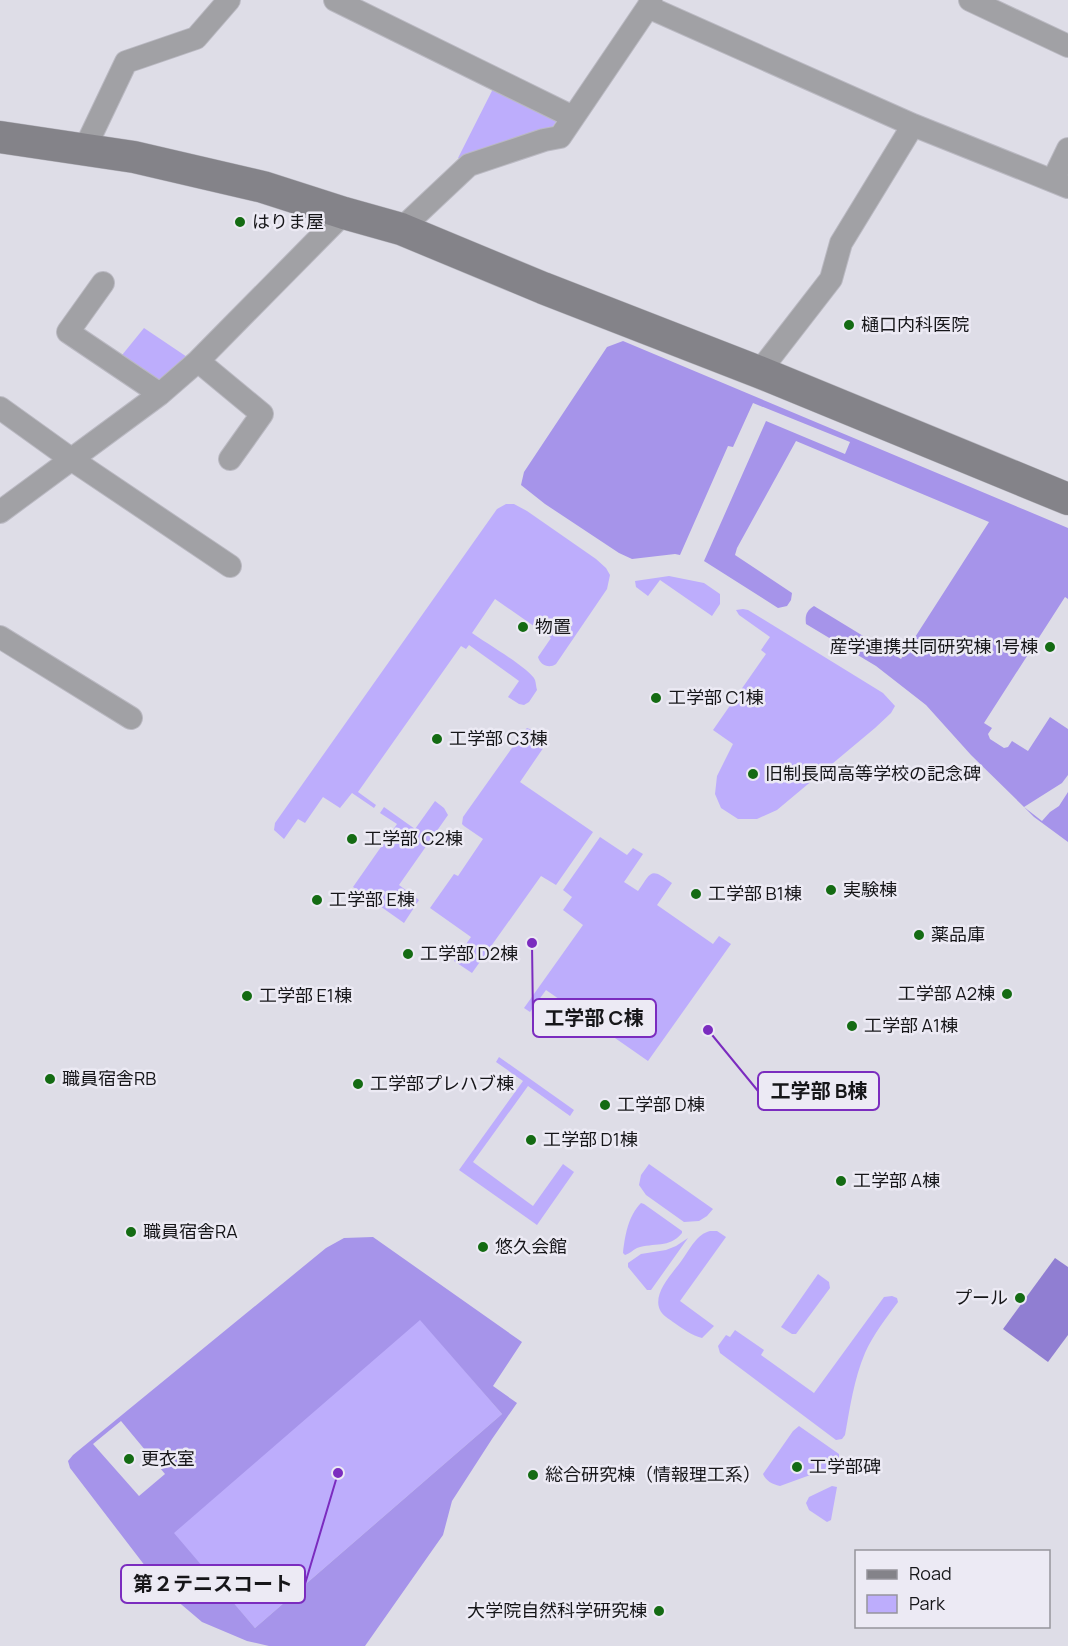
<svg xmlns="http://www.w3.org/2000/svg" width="1068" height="1646" viewBox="0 0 1068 1646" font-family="Manrope,'Noto Sans JP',sans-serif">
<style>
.green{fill:#bdadfc}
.forest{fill:#a694ea;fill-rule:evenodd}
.water{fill:#907ed2}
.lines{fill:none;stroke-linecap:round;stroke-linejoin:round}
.street-casing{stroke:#bab9c2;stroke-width:24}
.secondary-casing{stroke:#bab9c2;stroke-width:33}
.street{stroke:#a1a1a5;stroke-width:22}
.secondary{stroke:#848389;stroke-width:32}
.poi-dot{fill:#146b13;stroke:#eceaf4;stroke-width:2}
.labels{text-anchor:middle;stroke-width:5;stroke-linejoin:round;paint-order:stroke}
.poi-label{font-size:18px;fill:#161619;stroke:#eceaf4;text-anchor:start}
.leader{fill:none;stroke:#7b2cbf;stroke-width:2}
.callout-dot{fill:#7b2cbf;stroke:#eceaf4;stroke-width:2}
.callout{fill:#eceaf4;stroke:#7b2cbf;stroke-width:2}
.callout-label{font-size:20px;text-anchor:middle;font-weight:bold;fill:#161619}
</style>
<rect width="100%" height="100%" fill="#dedde7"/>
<path class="green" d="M498 79 561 114 544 140 472 164 458 158Z
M144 328 193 361 160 389 118 360Z
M506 504H514L527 511 596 559 606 568 610 575 607 589 556 664C549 669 540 665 538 657L551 638 495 599 472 633C484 642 531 669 535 680 536 683 536 687 537 690L529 702 524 705 519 704 508 697 519 681 469 645 466 649 461 646 358 792 376 805 374 808 352 793 340 808 323 797 305 823 298 819 284 839 274 830 275 823 497 509Z
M669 576 704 583 720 594V604L712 616 660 580 648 596 636 587 635 581Z
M743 609 748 610 883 693 895 706 891 713 875 728 777 810 757 819H738L721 808 715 794 717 776 733 744 713 730 766 654 761 650 770 637 739 615 736 610Z
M527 728 535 731 548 741 520 782 593 832 556 885 541 876 472 973 454 961 471 937 430 908 454 874 458 876 483 839 464 826 462 824 463 817 524 731Z
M435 801 444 808 448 815 399 885 419 900 404 923 353 887 397 824 380 813 384 807 415 829Z
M600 837 627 855 633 848 643 854 624 882 638 891C652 871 650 867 672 883L657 905 713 944 719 936 731 944 648 1061 546 990 530 1012 524 1008 583 925 563 910 572 897 563 890Z
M499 1057 574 1110 570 1116 528 1086 473 1162 533 1206 563 1164 574 1172 537 1225 459 1170 523 1081 496 1062Z
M649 1164 713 1209 707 1216 699 1221 684 1222 646 1195 639 1185 641 1175Z
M641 1203 644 1204 682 1231V1233C669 1249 654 1242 637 1248 633 1250 629 1254 625 1255L623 1253C625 1236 628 1216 641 1203Z
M710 1231H717L726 1237 680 1301 714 1326 702 1338C691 1335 683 1329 673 1322 669 1319 662 1315 660 1310 652 1293 673 1273 682 1260 690 1249 697 1234 710 1231Z
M688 1238 651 1290H647L628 1267V1263L641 1254 666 1250 676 1246Z
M818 1274 829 1282 830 1288 796 1334H792L781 1327Z
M892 1296 897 1298 898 1302C886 1318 873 1335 865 1353 854 1379 850 1407 845 1435L842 1439 836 1440 720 1353 718 1346 726 1335 730 1337 735 1330 764 1350 761 1355 814 1393 884 1297Z
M420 1319 502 1414 255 1628 173 1533Z
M799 1426 839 1454V1462L835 1466 780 1486C772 1484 766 1481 763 1474L793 1431Z
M832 1486 837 1487 831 1520 827 1522 809 1510 806 1503 809 1497Z"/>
<path class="forest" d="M623 341 1068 528V599L1065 597 984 723 992 728 988 734 990 739 1004 748 1008 747 1012 741 1028 751 1050 717 1068 729V775L1062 783 1024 807 1042 821 1050 812 1059 806 1068 792V842L1034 817 1024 807 971 755 926 705 876 666 806 624C805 616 806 611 814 606L901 659 989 522 796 441 737 548 735 555 792 593 791 600 787 606 778 608 704 561 766 421 845 454 850 442 753 403 733 447 728 446 680 555 675 554 632 559 619 553 545 504 521 485 524 472 607 347Z
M373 1237 522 1342 493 1386 517 1403 492 1439 452 1501 443 1535 365 1646H269L247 1641 202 1622 162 1588 70 1468 68 1461 73 1455 326 1248 344 1238ZM420 1320 502 1414 255 1628 174 1533ZM121 1421 165 1474 139 1496 93 1444Z"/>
<path class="water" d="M1055 1258 1068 1267V1335L1048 1362 1003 1329Z"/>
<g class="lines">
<g class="street-casing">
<path id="street" d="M335 0 573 117
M970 0 1068 46
M648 7 913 125 841 243 831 279 759 372
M913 125 1068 187
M84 150 126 62 196 38 229 0
M1053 180 1068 149
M401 229 469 165 544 140 560 137 648 7 651 0
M103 283 68 332 160 394
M198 361 262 414 230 459
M0 408 71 459 230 566
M0 512 160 394 198 361 344 213
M0 637 131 718"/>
</g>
<g class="secondary-casing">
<path id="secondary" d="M0 137 134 157 263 187 344 213 401 229 543 288 759 372 1068 499"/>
</g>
<use href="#street" class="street"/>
<use href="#secondary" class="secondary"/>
</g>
<g class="poi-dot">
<circle cx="240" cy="222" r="6"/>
<circle cx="849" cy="325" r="6"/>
<circle cx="523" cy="627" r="6"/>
<circle cx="1050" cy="647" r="6"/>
<circle cx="656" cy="698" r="6"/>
<circle cx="437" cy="739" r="6"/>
<circle cx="753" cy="774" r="6"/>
<circle cx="352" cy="839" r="6"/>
<circle cx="831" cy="890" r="6"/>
<circle cx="696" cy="894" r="6"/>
<circle cx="317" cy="900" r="6"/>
<circle cx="919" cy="935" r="6"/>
<circle cx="408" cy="954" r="6"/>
<circle cx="1007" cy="994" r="6"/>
<circle cx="247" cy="996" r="6"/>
<circle cx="852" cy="1026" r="6"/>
<circle cx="50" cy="1079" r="6"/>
<circle cx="358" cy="1084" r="6"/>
<circle cx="605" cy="1105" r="6"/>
<circle cx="531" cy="1140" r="6"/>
<circle cx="841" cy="1181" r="6"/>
<circle cx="131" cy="1232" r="6"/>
<circle cx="483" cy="1247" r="6"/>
<circle cx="1020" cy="1298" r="6"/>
<circle cx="129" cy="1459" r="6"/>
<circle cx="797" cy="1467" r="6"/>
<circle cx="533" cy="1475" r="6"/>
<circle cx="659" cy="1611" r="6"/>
</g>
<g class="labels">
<g class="poi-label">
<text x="252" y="228">はりま屋</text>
<text x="861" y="331">樋口内科医院</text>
<text x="535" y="633">物置</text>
<text x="1038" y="653" text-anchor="end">産学連携共同研究棟 1号棟</text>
<text x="668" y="704">工学部 C1棟</text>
<text x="449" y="745">工学部 C3棟</text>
<text x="765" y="780">旧制長岡高等学校の記念碑</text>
<text x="364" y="845">工学部 C2棟</text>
<text x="843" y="896">実験棟</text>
<text x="708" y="900">工学部 B1棟</text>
<text x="329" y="906">工学部 E棟</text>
<text x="931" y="941">薬品庫</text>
<text x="420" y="960">工学部 D2棟</text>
<text x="995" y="1000" text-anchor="end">工学部 A2棟</text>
<text x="259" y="1002">工学部 E1棟</text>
<text x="864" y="1032">工学部 A1棟</text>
<text x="62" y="1085">職員宿舎RB</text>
<text x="370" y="1090">工学部プレハブ棟</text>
<text x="617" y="1111">工学部 D棟</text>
<text x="543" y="1146">工学部 D1棟</text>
<text x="853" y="1187">工学部 A棟</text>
<text x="143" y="1238">職員宿舎RA</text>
<text x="495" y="1253">悠久会館</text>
<text x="1008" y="1304" text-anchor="end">プール</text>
<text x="141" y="1465">更衣室</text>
<text x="809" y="1473">工学部碑</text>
<text x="545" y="1481">総合研究棟（情報理工系）</text>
<text x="647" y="1617" text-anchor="end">大学院自然科学研究棟</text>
</g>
</g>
<path class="leader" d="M532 943L533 1018M708 1030L758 1091M338 1473L305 1584"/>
<g class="callout-dot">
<circle cx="532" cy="943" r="6"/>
<circle cx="708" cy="1030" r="6"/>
<circle cx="338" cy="1473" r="6"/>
</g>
<g class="callout">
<rect x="533" y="999" width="123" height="38" rx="6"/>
<rect x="758" y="1072" width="121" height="38" rx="6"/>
<rect x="121" y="1565" width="184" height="38" rx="6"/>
</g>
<g class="callout-label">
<text x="594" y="1025">工学部 C棟</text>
<text x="819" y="1098">工学部 B棟</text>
<text x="213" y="1591">第２テニスコート</text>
</g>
<rect x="855" y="1550" width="195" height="78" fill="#eceaf4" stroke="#96959c" stroke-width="1.5"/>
<rect x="867" y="1570" width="30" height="9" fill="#848389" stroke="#96959c" stroke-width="1.5"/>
<text x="909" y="1580" font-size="18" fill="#161619">Road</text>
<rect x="867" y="1595" width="30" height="18" fill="#bdadfc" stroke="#96959c" stroke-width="1.5"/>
<text x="909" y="1610" font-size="18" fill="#161619">Park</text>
</svg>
